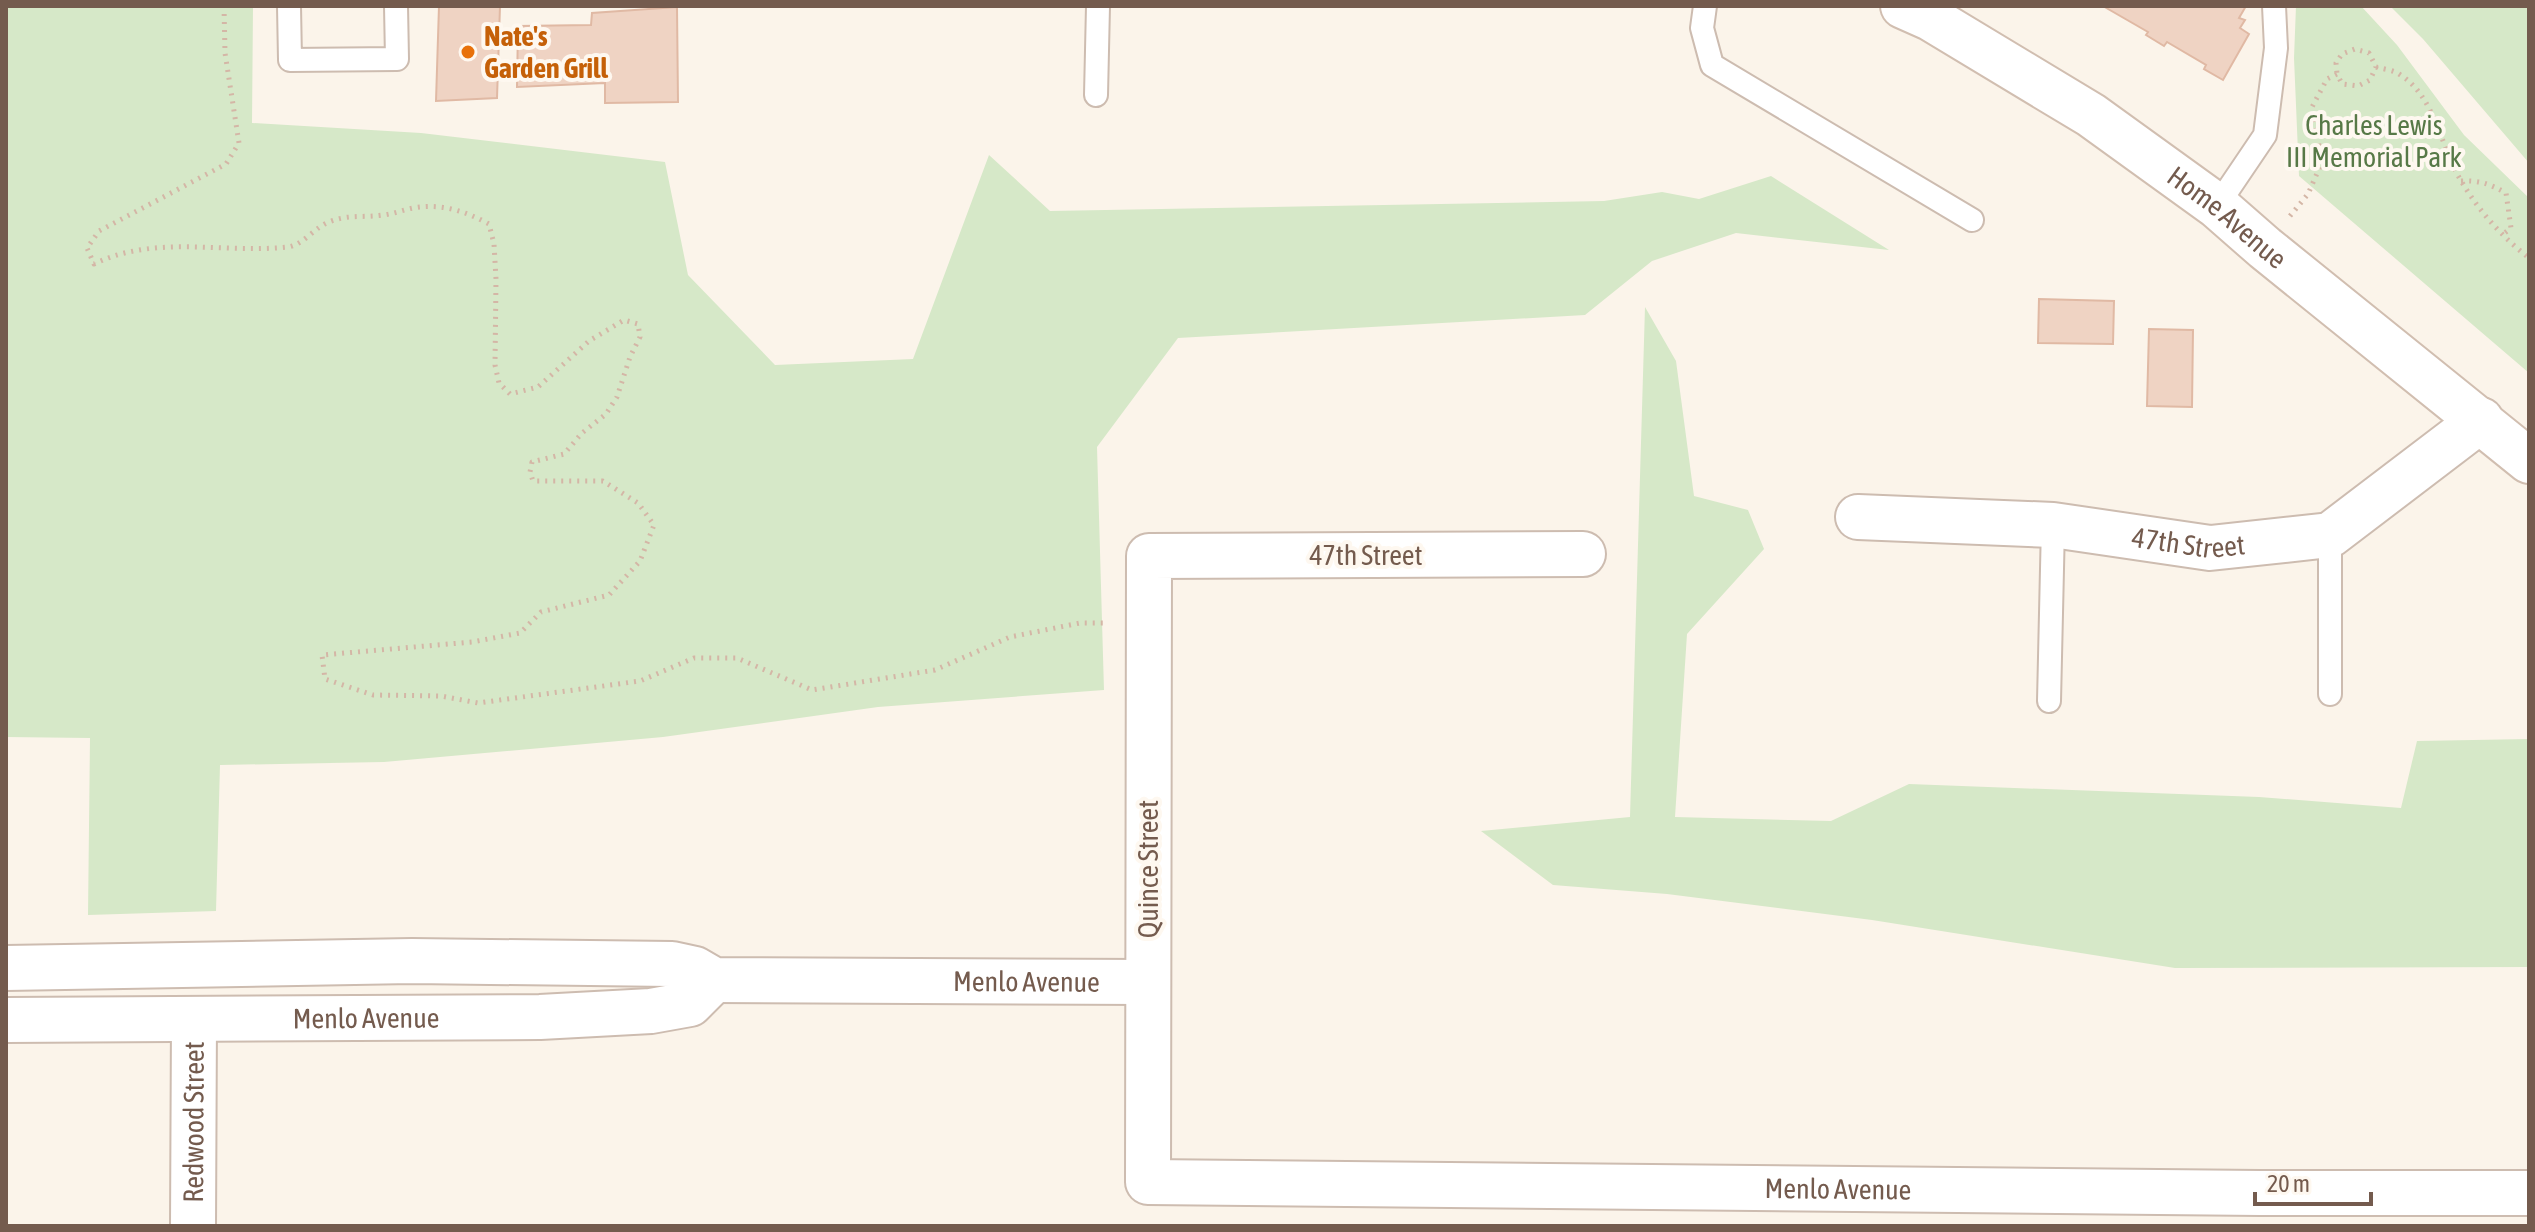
<svg xmlns="http://www.w3.org/2000/svg" width="2535" height="1232" viewBox="0 0 2535 1232" font-family="'Asap Condensed',sans-serif">
<style>
.green{fill:#d6e8c8}
.building{fill:#efd3c3;stroke:#e0b9a4;stroke-width:2}
.lines{fill:none;stroke-linecap:round;stroke-linejoin:round}
.lane-casing{stroke:#cdbcb0;stroke-width:26}
.street-casing{stroke:#cdbcb0;stroke-width:48}
.secondary-casing{stroke:#d1beb0;stroke-width:48}
.path{stroke:#d4b6a6;stroke-width:5;stroke-dasharray:2 6;stroke-linecap:butt}
.lane{stroke:#fff;stroke-width:22}
.street{stroke:#fff;stroke-width:44}
.secondary{stroke:#fff;stroke-width:44}
.food-dot{fill:#e8710a;stroke:#fef8f0;stroke-width:3}
.labels{text-anchor:middle;stroke-width:8;stroke-linejoin:round;paint-order:stroke}
.food-label{font-size:28px;font-weight:bold;fill:#c56008;stroke:#fef8f0;text-anchor:start}
.park-label{font-size:28px;fill:#577947;stroke:#fef8f0}
.street-label{font-size:28px;fill:#745b4e;stroke:#fef8f0}
</style>
<rect width="100%" height="100%" fill="#fbf4ea"/>
<path class="green" d="M6 6H253L252 123 421 133 665 162 688 275 775 365 913 359 989 155 1050 211 1604 201 1662 192 1699 199 1771 176 1889 250 1736 233 1652 261 1585 315 1178 338 1097 447 1104 690 878 707 663 737 384 762 220 765 216 911 88 915 90 738 6 737Z
M2296 6H2361L2397 45 2464 135 2529 198V373L2299 176 2294 58Z
M2390 6H2529V163L2423 39Z
M1645 307 1676 361 1694 496 1748 510 1764 549 1687 634 1675 817 1831 821 1909 784 2259 797 2401 808 2417 741 2529 739V967L2175 968 1872 920 1667 894 1553 885 1481 831 1630 817Z"/>
<path class="building" d="M439 6H500L497 98 436 101Z
M2103 6H2246L2239 18 2245 20 2240 28 2249 34 2223 80 2204 69 2206 65 2167 42 2164 46 2146 35 2148 32Z
M677 7 678 102 605 103V83L517 87 518 26 591 25 592 13Z
M2039 299 2114 301 2113 344 2038 343Z
M2149 329 2193 330 2192 407 2147 406Z"/>
<g class="lines">
<g class="lane-casing">
<path id="lane" d="M289 6 290 60 397 59 396 6
M1705 6 1702 28 1712 65 1972 220
M1096 95 1098 6
M2217 206 2265 135 2276 48 2274 6
M2330 535V694
M2049 701 2053 525"/>
</g>
<g class="street-casing">
<g id="street">
<path id="s1" d="M1858 517 2053 525 2210 548 2330 535 2481 420"/>
<path id="s2" d="M1583 554 1149 556 1148 1182 2260 1193H2529"/>
<path id="s3" d="M6 968 412 961 672 964 695 969 714 980 1148 982"/>
<path id="s4" d="M6 1020 540 1017 651 1011 690 1004 714 980"/>
<path id="s5" d="M193 1226 194 1019"/>
</g>
</g>
<g class="secondary-casing">
<g id="secondary">
<path id="s6" d="M1903 6 1930 18 2091 115 2217 206 2265 248 2529 461"/>
</g>
</g>
<path class="path" d="M224 6 225 53 239 143 226 164 99 231 87 248 94 264C156 234 222 254 288 247 303 245 315 227 329 222 348 214 364 218 383 215 393 214 403 210 413 208 441 203 465 211 489 224L494 244 496 279 495 365 499 383 510 394 538 387 589 341 624 320 638 324 640 337 630 357 617 397 606 414 582 433 564 454 532 462 530 472 533 481H603L638 503 654 525 640 561 609 595 541 612 520 633 472 642 322 655 325 679 373 695 441 696 478 703 640 681 694 658H737L812 690 935 670 1010 637 1080 623H1108
M2376 67C2383 69 2393 70 2399 74 2435 96 2440 145 2460 179 2478 210 2501 236 2529 258
M2461 181C2479 180 2490 184 2506 193L2511 228 2502 235
M2290 216 2308 194 2322 162 2312 107 2327 79 2337 74 2342 84 2358 86 2370 80 2376 67 2369 53 2355 49 2342 54 2336 63 2337 74"/>
<use href="#lane" class="lane"/>
<use href="#street" class="street"/>
<use href="#secondary" class="secondary"/>
</g>
<circle class="food-dot" cx="468" cy="52" r="8"/>
<g class="labels">
<g class="food-label">
<text x="484" y="46">Nate's<tspan x="484" dy="32">Garden Grill</tspan></text>
</g>
<g class="park-label">
<text x="2374" y="135">Charles Lewis<tspan x="2374" dy="32">III Memorial Park</tspan></text>
</g>
<g class="street-label">
<text dy="10" stroke="none"><textPath href="#s6" startOffset="388">Home Avenue</textPath></text>
<text dy="10" stroke="none"><textPath href="#s1" startOffset="332">47th Street</textPath></text>
<text x="1366" y="565">47th Street</text>
<text transform="translate(1148 869) rotate(-90)" y="10">Quince Street</text>
<text dy="10" stroke="none"><textPath href="#s3" startOffset="1024">Menlo Avenue</textPath></text>
<text dy="10" stroke="none"><textPath href="#s4" startOffset="360">Menlo Avenue</textPath></text>
<text dy="10" stroke="none"><textPath href="#s5" startOffset="104">Redwood Street</textPath></text>
<text dy="10" stroke="none"><textPath href="#s2" startOffset="1750">Menlo Avenue</textPath></text>
</g>
</g>
<rect width="2535" height="1232" fill="none" stroke="#745b4e" stroke-width="16"/>
<path d="M2255 1192v12h116v-12" fill="none" stroke="#745b4e" stroke-width="4"/>
<text x="2267" y="1192" font-size="24" fill="#745b4e" stroke="#fef8f0" stroke-width="6" paint-order="stroke">20 m</text>
</svg>
